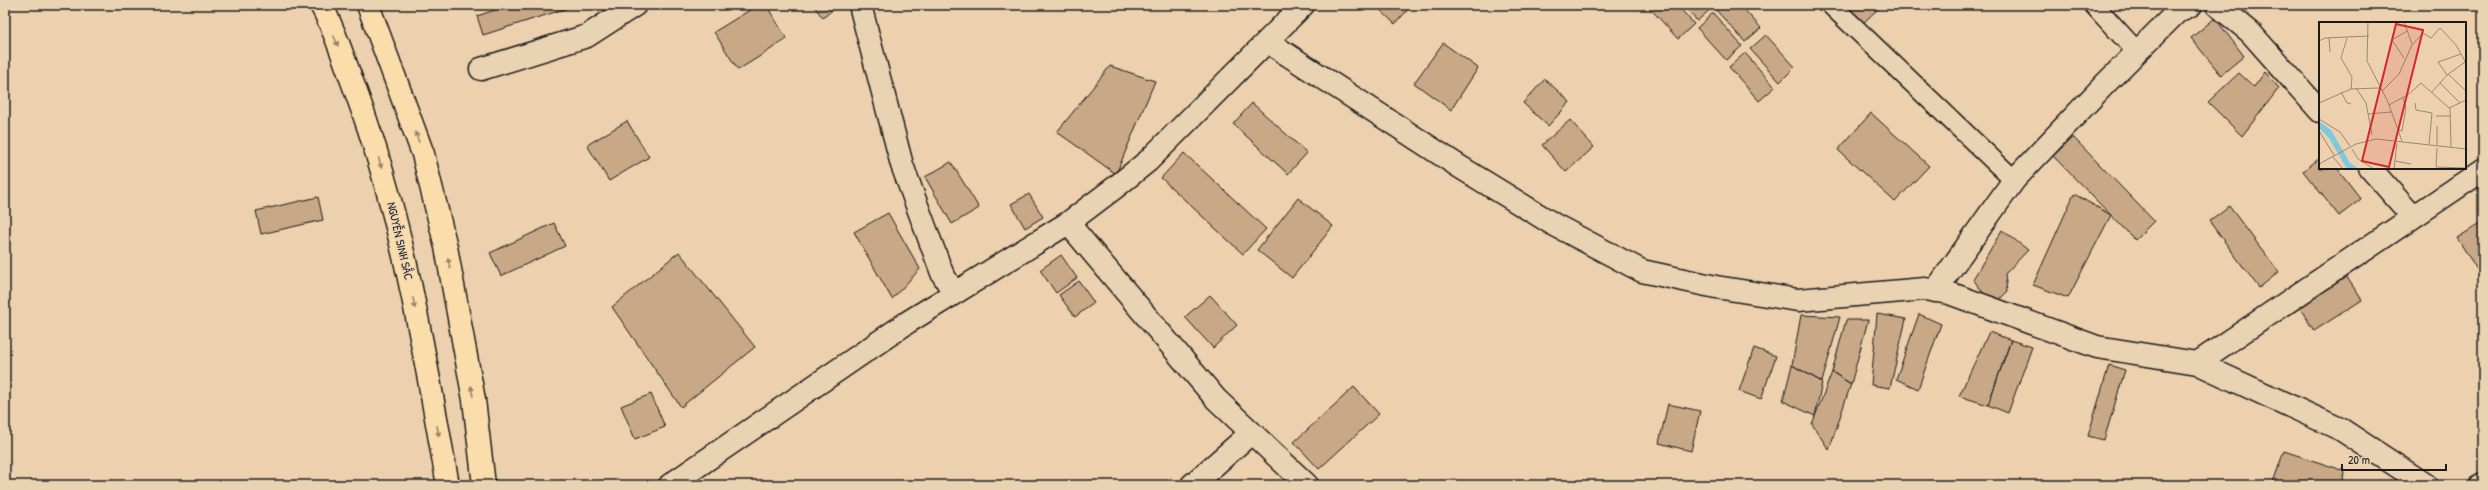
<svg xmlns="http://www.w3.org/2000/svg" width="2488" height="490" viewBox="0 0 2488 490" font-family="'Patrick Hand',sans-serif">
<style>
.building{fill:#c8a887;stroke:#1c1c1c}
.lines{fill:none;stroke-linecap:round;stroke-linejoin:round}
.service-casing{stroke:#1c1c1c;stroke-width:22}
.minor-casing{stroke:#1c1c1c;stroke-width:25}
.trunk-casing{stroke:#1c1c1c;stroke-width:25}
.service{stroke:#ead3b3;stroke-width:19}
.minor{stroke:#ead3b3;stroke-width:22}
.trunk{stroke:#faddab;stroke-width:22}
.oneway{fill:#96866b}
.labels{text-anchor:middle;stroke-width:3;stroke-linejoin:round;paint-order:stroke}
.street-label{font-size:12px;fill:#1c1c1c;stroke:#ead3b3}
.inset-road{fill:none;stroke:#998974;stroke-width:1}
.view{fill:#d62828;fill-opacity:0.15;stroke:#d62828;stroke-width:2}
.inset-edge{fill:none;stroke:#1c1c1c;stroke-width:2}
</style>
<rect width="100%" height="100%" fill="#edd1ae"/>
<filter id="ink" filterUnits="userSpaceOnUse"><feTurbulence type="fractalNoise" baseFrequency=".025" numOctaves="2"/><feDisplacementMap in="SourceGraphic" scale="8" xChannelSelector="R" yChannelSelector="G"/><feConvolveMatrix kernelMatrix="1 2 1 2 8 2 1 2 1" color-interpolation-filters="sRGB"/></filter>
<g filter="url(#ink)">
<path class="building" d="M437 5H450L437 9Z
M510 5H574V6L483 35 477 16Z
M758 5H766L787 39 738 70 714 32Z
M813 5H838L823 18Z
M1375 5H1412L1395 24Z
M1677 5 1694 24 1678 39 1648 6Z
M1683 5H1711L1713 7 1697 21Z
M1720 5H1740L1761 28 1745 42 1715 9Z
M1847 5H1882L1857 29 1840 12Z
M1713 13 1742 46 1726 60 1697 28Z
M2215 18 2244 56 2221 75 2191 38Z
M1766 35 1795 67 1780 82 1750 49Z
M1443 43 1478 68 1451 110 1414 83Z
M1745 53 1775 87 1759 101 1729 67Z
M1110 66 1155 81 1116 174 1057 132Z
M2265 72 2279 88 2242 136 2208 102 2239 73 2254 87Z
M1545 79 1570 102 1548 126 1523 103Z
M1252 103 1307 153 1288 174 1233 124Z
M1871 113 1929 166 1895 202 1838 150Z
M1570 120 1594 147 1566 172 1542 145Z
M627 121 649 157 609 181 587 145Z
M2073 137 2154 221 2135 240 2053 156Z
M1184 153 1266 229 1243 254 1161 178Z
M2320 158V168H2337L2361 199 2339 216 2303 171Z
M951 162 979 208 952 224 925 177Z
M1029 194 1043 217 1025 228 1011 204Z
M2074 194 2111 215 2068 298 2033 285Z
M318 197 323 220 261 234 256 211Z
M1298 198 1333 226 1292 278 1257 250Z
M2229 206 2279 272 2259 288 2209 221Z
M888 213 920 269 892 299 854 232Z
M2483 222V279L2457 238Z
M554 223 565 246 501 276 490 253Z
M2002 230 2028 250 2005 274 2007 292 1993 306 1973 279Z
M679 252 755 347 681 407 612 307Z
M1061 255 1077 278 1056 293 1040 270Z
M2344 273 2362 300 2314 331 2297 303Z
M1079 281 1094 303 1075 317 1059 295Z
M1210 295 1237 325 1213 348 1185 317Z
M1877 314 1906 319 1890 388 1871 385Z
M1919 314 1941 324 1918 389 1896 379Z
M1801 315 1840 317 1822 382 1792 365Z
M1846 320H1868L1851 384 1832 372Z
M1989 332 2011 340 1988 405 1959 396Z
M2011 340 2032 347 2008 413 1988 405Z
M1754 348 1776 356 1761 399 1739 391Z
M1792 365 1822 382 1815 416 1783 401Z
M2109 365 2125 370 2104 440 2088 436Z
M1832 372 1851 384 1829 450 1812 424Z
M1354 387 1379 414 1319 469 1294 442Z
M651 394 665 427 635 439 621 406Z
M1668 404 1700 411 1691 451 1659 443Z
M2284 451 2345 471 2340 485H2272Z"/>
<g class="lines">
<g class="service-casing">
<path id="service" d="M1831 5 2014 180
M2094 5 2137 52"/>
</g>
<g class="minor-casing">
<path id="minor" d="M860 5 902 165 942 273 954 293
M2217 5 2250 32 2320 111
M1268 42 1460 167 1553 224 1642 271 1716 287 1798 300 1925 289 1949 293 2097 347 2197 363 2342 430 2426 485
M481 69 587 36 635 5
M2370 168 2413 217
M1068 223 1216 399 1307 485
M1935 291 2014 180 2105 84 2178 11 2191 5
M2197 363 2483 170
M670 485 908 322 1068 223 1117 186 1148 161 1303 5
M1192 485 1251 433
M2481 485 2483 484"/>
</g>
<g class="trunk-casing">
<path id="trunk" d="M321 5C336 32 345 63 356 92 403 219 424 352 448 485
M368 5 423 154 446 247 474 400 484 485"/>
</g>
<use href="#service" class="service"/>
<use href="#minor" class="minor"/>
<use href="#trunk" class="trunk"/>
</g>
<defs><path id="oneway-solid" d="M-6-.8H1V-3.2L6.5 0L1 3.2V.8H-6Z"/></defs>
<g class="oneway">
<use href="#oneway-solid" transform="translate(336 41) rotate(67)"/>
<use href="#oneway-solid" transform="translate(417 137) rotate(-110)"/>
<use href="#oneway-solid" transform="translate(380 163) rotate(75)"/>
<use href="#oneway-solid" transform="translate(449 263) rotate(-100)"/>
<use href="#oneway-solid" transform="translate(414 303) rotate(78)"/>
<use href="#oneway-solid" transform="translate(472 391) rotate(-100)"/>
<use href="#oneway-solid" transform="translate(438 431) rotate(80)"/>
</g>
</g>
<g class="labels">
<g class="street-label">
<text transform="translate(400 241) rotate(77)" y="4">NGUYỄN SINH SẮC</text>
</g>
</g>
<g transform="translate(2319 22)">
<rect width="147" height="147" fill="#edd1ae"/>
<path d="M0 99 12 108 31 141 40 147H28L10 116 0 106Z" fill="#7ec9de"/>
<path class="inset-road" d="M49 0 48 39 69 80 83 119M85 0 93 22M10 16 11 30M28 16 22 36 33 55 32 67M0 19 6 16 50 14M85 36 73 18 88 9M129 52 147 69M128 53 119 40 142 32M121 61 141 81M37 66 47 81 53 113M63 69 80 52 93 23 104 11 112 16 121 6 137 23 147 41M22 70 28 81 32 82M113 70 128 53 146 40M0 81 32 67 60 66M96 81 97 88 113 91 110 122M70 83 90 72 102 61 130 86 147 78M131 86 132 125M49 92 72 90M117 94H132M0 97 21 110 31 124M118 104V123M79 108 83 109 87 85 84 76M0 109 15 133M33 127 39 137 55 147M14 135 24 147M76 139 92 142M0 142 37 122 57 117 147 127M117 145 147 146M117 145 118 126M75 147 78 121"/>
<path class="view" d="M77 2 104 8 70 145 43 139Z"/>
<rect width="147" height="147" class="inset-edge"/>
</g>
<rect width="2488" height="490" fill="none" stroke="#ead3b3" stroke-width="20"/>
<rect x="10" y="10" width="2468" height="470" fill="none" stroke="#1c1c1c" stroke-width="1.5" filter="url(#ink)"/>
<path d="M2342 464v6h104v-6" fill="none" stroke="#1c1c1c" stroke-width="2"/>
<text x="2348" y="464" font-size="12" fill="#1c1c1c" stroke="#ead3b3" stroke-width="3" paint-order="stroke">20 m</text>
</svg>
